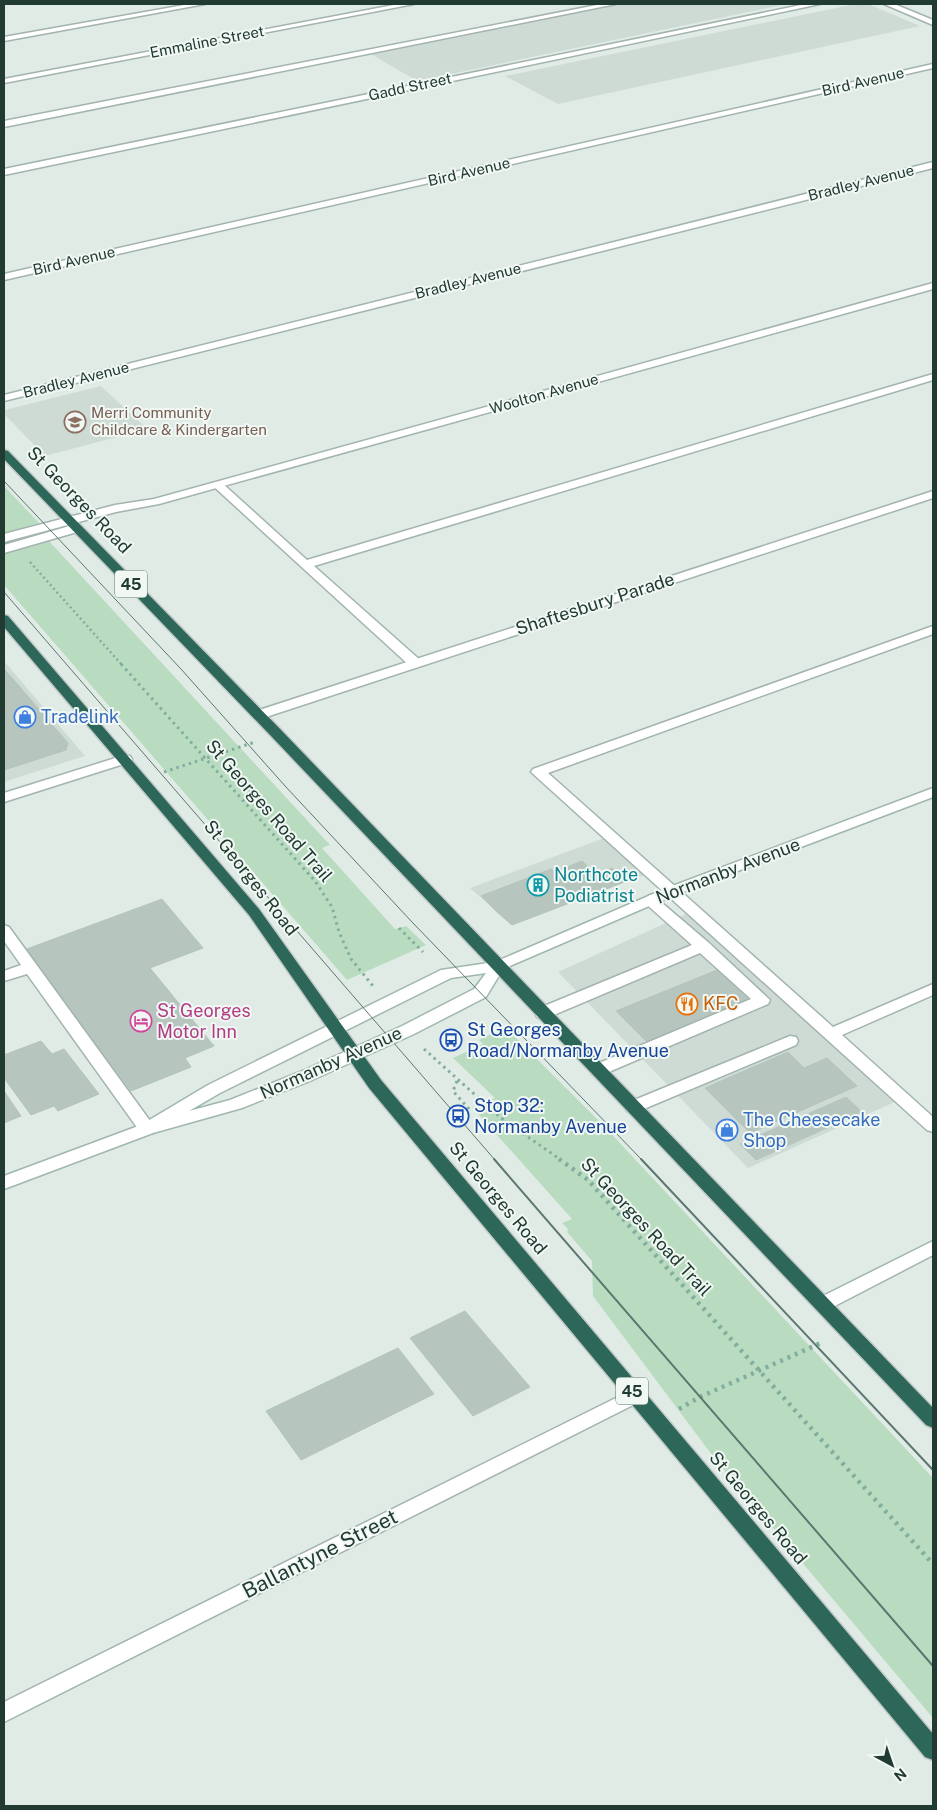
<svg xmlns="http://www.w3.org/2000/svg" width="937" height="1810" viewBox="0 0 937 1810" font-family="'Public Sans',sans-serif">
<style>
.built{fill:#cedbd5}
.green{fill:#b9dcc1}
.building{fill:#b6c6bf;stroke:#b3c4bd}
.lines{fill:none;stroke-linecap:round;stroke-linejoin:round}
.lane-casing{stroke:#a3b3ad;stroke-width:3}
.street-casing{stroke:#a3b3ad;stroke-width:3}
.secondary-casing{stroke:#9fb7ad;stroke-width:3}
.highway-casing{stroke:#c1c8c6;stroke-width:3}
.path-far2{stroke:#81ae9f;stroke-width:2.5;stroke-dasharray:2 3;stroke-linecap:butt}
.path-far1{stroke:#81ae9f;stroke-width:3;stroke-dasharray:2.5 4;stroke-linecap:butt}
.path{stroke:#81ae9f;stroke-width:4.5;stroke-dasharray:3 5;stroke-linecap:butt}
.lane{fill:#fff;fill-rule:evenodd}
.street{fill:#fff;fill-rule:evenodd}
.secondary{fill:#fff;fill-rule:evenodd}
.highway{fill:#2d6759;fill-rule:evenodd}
.tram-far1{stroke:#5b776f;stroke-width:1}
.tram{stroke:#5b776f;stroke-width:2}
.labels{text-anchor:middle;stroke-width:4;stroke-linejoin:round;paint-order:stroke}
.far-street-label{font-size:15px;fill:#213b33;stroke:#f1f8f4}
.far-education-label{font-size:15px;fill:#785e54;stroke:#f1f8f4;text-anchor:start}
.shield{fill:#f1f8f4;stroke:#5f746d;stroke-width:1}
.shield-label{font-size:16px;font-weight:bold;fill:#213b33}
.street-label{font-size:18px;fill:#213b33;stroke:#f1f8f4}
.shop-label{font-size:18px;fill:#366cbe;stroke:#f1f8f4;text-anchor:start}
.culture-label{font-size:18px;fill:#0d838f;stroke:#f1f8f4;text-anchor:start}
.food-label{font-size:18px;fill:#c56008;stroke:#f1f8f4;text-anchor:start}
.hotel-label{font-size:18px;fill:#b23c85;stroke:#f1f8f4;text-anchor:start}
.transit-label{font-size:18px;fill:#164399;stroke:#f1f8f4;text-anchor:start}
.near-street-label{font-size:21px;fill:#213b33;stroke:#f1f8f4}
</style>
<rect width="100%" height="100%" fill="#e0ebe6"/>
<path class="built" d="M620 4H787L417 81 369 53Z
M856 4H868L920 26 558 104 505 76Z
M101 386 147 429 45 456 4 414 5 410Z
M4 661 85 756 4 782Z
M615 834 658 870 512 925 470 888Z
M688 913 897 1101 748 1168 558 972Z"/>
<path class="green" d="M4 486 39 523 4 534Z
M49 541 330 845 322 848 395 929 406 926 426 945 347 980 4 585V554Z
M505 1027 603 1125 933 1478V1718L715 1459 593 1296 592 1261 567 1232 568 1229 562 1223 572 1219 472 1107 495 1098 453 1058 483 1044 479 1040Z"/>
<path class="building" d="M4 669 19 686 4 691Z
M19 686 68 743 66 750 4 770V691Z
M582 861 596 874 497 912 481 896 551 869 555 872Z
M612 868 627 881 512 925 497 912Z
M162 899 203 948 150 968 214 1046 185 1058 191 1067 131 1091 24 950Z
M717 970 750 1001 648 1043 616 1011Z
M41 1041 52 1054 64 1049 99 1094 58 1111 54 1106 31 1115 4 1078V1055Z
M788 1052 804 1068 827 1058 857 1086 750 1133 705 1088Z
M4 1091 21 1116 4 1123Z
M846 1097 862 1112 756 1160 740 1144Z
M465 1311 530 1387 473 1416 410 1338Z
M398 1348 434 1394 301 1460 266 1411Z"/>
<g class="lines">
<g class="lane-casing">
<path id="lane" d="M190 4H205L4 41V37Z
M602 4H616L4 127V121Z
M933 374V380L314 566 420 660 422 663 420 666H410L212 485 214 483H222L307 560Z
M933 626V634L548 773 833 1027 933 984V995L842 1035 933 1117V1132L927 1130 531 772 533 769Z
M650 895 655 897 709 943 770 1000 768 1004 604 1074H592L590 1070 592 1066 751 999 700 953 549 1017H537L535 1013 537 1009 692 945 645 903 643 900Z
M4 925 9 927 153 1125 155 1129 153 1133H141L27 974 4 981V971L21 965 4 941Z
M790 1036 796 1037 798 1041 796 1045 639 1111H627L625 1107 627 1103Z"/>
</g>
<g class="street-casing">
<path id="street" d="M399 4H414L4 83V79Z
M806 4H820L4 175V169Z
M884 4H894L933 20V25Z
M933 64V68L4 280V274Z
M933 162V168L4 401V395Z
M933 283V289L159 504 116 512 4 542V534L115 505 154 499Z
M933 491V498L263 718 258 719 251 715 253 712Z
M73 525 79 529 77 532 4 553V545Z
M125 755 130 756 132 759 130 762 4 802V793Z
M933 1241V1255L829 1309 823 1311 817 1309 814 1304 817 1299Z
M636 1388 643 1390 646 1395 643 1400 4 1722V1702Z"/>
</g>
<g class="secondary-casing">
<path id="secondary" d="M933 788V797L677 894 503 969 486 997 414 1034 312 1080 242 1108 153 1133 4 1189V1176L141 1125 208 1085 441 970 495 962 667 888ZM486 973 474 989 402 1026 300 1072 230 1100 189 1111 220 1093 451 978Z"/>
</g>
<g class="highway-casing">
<path id="highway" d="M4 450 8 451 282 731 933 1408V1428L926 1425 272 737 4 459Z
M4 615 8 616 259 909 381 1080 933 1734V1760L925 1757 369 1088 249 915 4 627Z"/>
</g>
<path class="path-far2" d="M30 562 122 665"/>
<path class="path-far1" d="M121 664 315 881 332 907 339 932 351 959 373 986
M164 772 255 742
M399 928 423 952
M424 1049 501 1118 561 1160
M457 1081 453 1091 469 1109"/>
<path class="path" d="M559 1159 588 1180 933 1564
M679 1409 700 1397 823 1342"/>
<use href="#lane" class="lane"/>
<use href="#street" class="street"/>
<use href="#secondary" class="secondary"/>
<use href="#highway" class="highway"/>
<path class="tram-far1" d="M4 481 181 669 286 787 412 922 642 1160
M4 592 495 1160"/>
<path class="tram" d="M494 1159 933 1666
M641 1159 933 1470"/>
</g>
<defs>
<g id="school-ring" transform="scale(1.125)"><circle r="9.5" fill="#f1f8f4" stroke="#8d6e63" stroke-width="1.5"/><path d="M0-5L7-2L0 1L-7-2ZM-4 1L0 2.5L4 1V4Q0 6-4 4Z" fill="#8d6e63"/></g>
<g id="shop-ring" transform="scale(1.125)"><circle r="9.5" fill="#f1f8f4" stroke="#3f7fe0" stroke-width="1.5"/><path d="M-5-2.5h2.3a2.7 3.5 0 0 1 5.4 0H5L5.5 6h-11ZM-1.5-2.5h3a1.5 2.3 0 0 0-3 0Z" fill="#3f7fe0"/></g>
<g id="building-ring" transform="scale(1.125)"><circle r="9.5" fill="#f1f8f4" stroke="#0f9aa8" stroke-width="1.5"/><path d="M-4-6H4V6H1V3H-1V6H-4ZM-2.5-4.3h1.7v1.8h-1.7ZM.8-4.3h1.7v1.8H.8ZM-2.5-1h1.7V.8h-1.7ZM.8-1h1.7V.8H.8Z" fill="#0f9aa8"/></g>
<g id="restaurant-ring" transform="scale(1.125)"><circle r="9.5" fill="#f1f8f4" stroke="#e8710a" stroke-width="1.5"/><path d="M-5-6h1v4h1v-4h1v4h1v-4h1v5L-1.5 .5V6h-2V.5L-5-1ZM5-6V6H3V1.5H1.5Q1.5-4 5-6Z" fill="#e8710a"/></g>
<g id="hotel-ring" transform="scale(1.125)"><circle r="9.5" fill="#f1f8f4" stroke="#d1479c" stroke-width="1.5"/><path d="M-6-4.5h1.5V1H6V5H4.5V3h-9V5H-6ZM-4 0a1.8 1.8 0 1 1 3.6 0ZM.5 0V-2.5h3Q6-2.5 6 0Z" fill="#d1479c"/></g>
<g id="bus-ring" transform="scale(1.125)"><circle r="9.5" fill="#f1f8f4" stroke="#1a4fb4" stroke-width="1.5"/><path d="M-5-6H5V4H4V6H2V4H-2V6H-4V4H-5ZM-3.5-4V0h7V-4ZM-3.5 1.2v1.5H-2V1.2ZM2 1.2v1.5H3.5V1.2Z" fill="#1a4fb4"/></g>
</defs>
<g fill-rule="evenodd">
<use href="#school-ring" x="75" y="422"/>
<use href="#shop-ring" x="25" y="717"/>
<use href="#building-ring" x="538" y="885"/>
<use href="#restaurant-ring" x="687" y="1004"/>
<use href="#hotel-ring" x="141" y="1021"/>
<use href="#bus-ring" x="451" y="1040"/>
<use href="#bus-ring" x="458" y="1116"/>
<use href="#shop-ring" x="727" y="1130"/>
</g>
<g class="labels">
<g class="far-street-label">
<text transform="translate(207 42) rotate(-11)" y="5">Emmaline Street</text>
<text transform="translate(863 82) rotate(-13)" y="5">Bird Avenue</text>
<text transform="translate(410 87) rotate(-12)" y="5">Gadd Street</text>
<text transform="translate(469 172) rotate(-13)" y="5">Bird Avenue</text>
<text transform="translate(861 183) rotate(-14)" y="5">Bradley Avenue</text>
<text transform="translate(74 261) rotate(-13)" y="5">Bird Avenue</text>
<text transform="translate(468 281) rotate(-14)" y="5">Bradley Avenue</text>
<text transform="translate(76 380) rotate(-14)" y="5">Bradley Avenue</text>
<text transform="translate(544 394) rotate(-16)" y="5">Woolton Avenue</text>
</g>
<g class="far-education-label">
<text x="91" y="418">Merri Community<tspan x="91" dy="17">Childcare &amp; Kindergarten</tspan></text>
</g>
<g class="shield">
<rect x="115" y="570.5" width="32" height="27" rx="4"/>
<rect x="616" y="1377.5" width="32" height="27" rx="4"/>
</g>
<g class="shield-label">
<text x="131" y="590">45</text>
<text x="632" y="1397">45</text>
</g>
<g class="street-label">
<text transform="translate(79 500) rotate(46)" y="6">St Georges Road</text>
<text transform="translate(595 604) rotate(-18)" y="6">Shaftesbury Parade</text>
<text transform="translate(269 811) rotate(49)" y="6">St Georges Road Trail</text>
<text transform="translate(728 871) rotate(-21)" y="6">Normanby Avenue</text>
<text transform="translate(251 878) rotate(52)" y="6">St Georges Road</text>
<text transform="translate(331 1063) rotate(-24)" y="6">Normanby Avenue</text>
<text transform="translate(498 1198) rotate(50)" y="6">St Georges Road</text>
<text transform="translate(646 1227) rotate(47)" y="6">St Georges Road Trail</text>
<text transform="translate(758 1508) rotate(50)" y="6">St Georges Road</text>
</g>
<g class="shop-label">
<text x="41" y="723">Tradelink</text>
<text x="743" y="1126">The Cheesecake<tspan x="743" dy="21">Shop</tspan></text>
</g>
<g class="culture-label">
<text x="554" y="881">Northcote<tspan x="554" dy="21">Podiatrist</tspan></text>
</g>
<g class="food-label">
<text x="703" y="1010">KFC</text>
</g>
<g class="hotel-label">
<text x="157" y="1017">St Georges<tspan x="157" dy="21">Motor Inn</tspan></text>
</g>
<g class="transit-label">
<text x="467" y="1036">St Georges<tspan x="467" dy="21">Road/Normanby Avenue</tspan></text>
<text x="474" y="1112">Stop 32:<tspan x="474" dy="21">Normanby Avenue</tspan></text>
</g>
<g class="near-street-label">
<text transform="translate(320 1554) rotate(-27)" y="7">Ballantyne Street</text>
</g>
</g>
<rect width="937" height="1810" fill="none" stroke="#213b33" stroke-width="10"/>
<g transform="translate(892 1765) rotate(140)" stroke="#f1f8f4" stroke-width="4" paint-order="stroke">
<path d="M0-4L9 19L0 12L-9 19Z" fill="#213b33"/>
<text y="-8" font-size="14" font-weight="bold" text-anchor="middle" fill="#213b33">N</text>
</g>
</svg>
